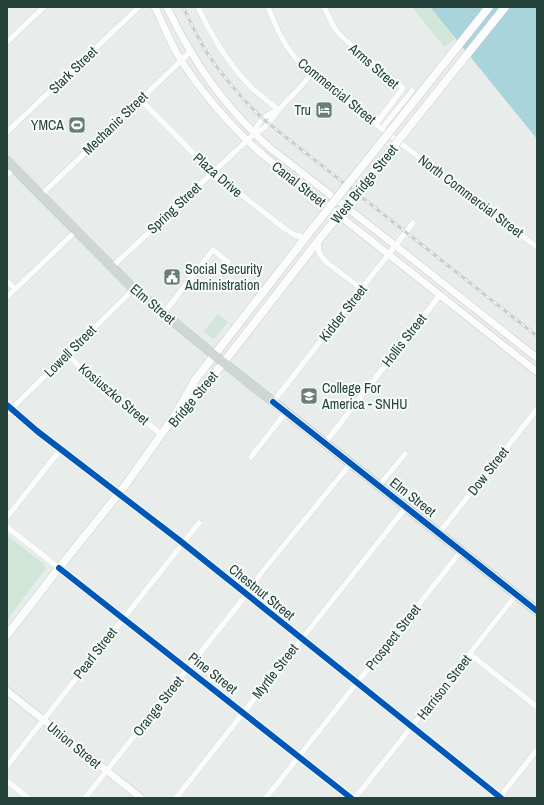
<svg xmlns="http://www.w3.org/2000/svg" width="544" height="805" viewBox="0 0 544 805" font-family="'Archivo Narrow',sans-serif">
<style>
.green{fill:#d1e6d8}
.water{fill:#a9d4db}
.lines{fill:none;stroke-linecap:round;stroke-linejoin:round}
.minor-casing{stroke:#c5cac8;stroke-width:6}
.tertiary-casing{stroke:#c5cac8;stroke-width:8}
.secondary-casing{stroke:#c3cbc8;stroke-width:9}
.primary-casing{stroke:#c3ccc9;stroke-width:10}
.minor{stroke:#fcfcfc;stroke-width:5.5}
.tertiary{stroke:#fcfcfc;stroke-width:7}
.secondary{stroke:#fcfcfc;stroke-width:8}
.primary{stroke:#cfd7d5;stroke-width:9}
.rail-casing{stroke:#c9cdcc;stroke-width:3}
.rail{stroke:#f7fbf9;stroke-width:1.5;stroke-dasharray:4.5;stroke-linecap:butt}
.secondary-bridge-casing{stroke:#c3cbc8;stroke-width:9;stroke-linecap:butt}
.secondary-bridge{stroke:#fcfcfc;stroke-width:8}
.cycleway-casing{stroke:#f7fbf9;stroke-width:8}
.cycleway{stroke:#0057b8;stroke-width:6}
.labels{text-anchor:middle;stroke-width:4;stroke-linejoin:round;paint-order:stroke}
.street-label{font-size:14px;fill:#24423a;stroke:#f7fbf9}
.poi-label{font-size:14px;fill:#24423a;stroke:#f7fbf9;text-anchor:end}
</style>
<rect width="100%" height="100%" fill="#e8edeb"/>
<path class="green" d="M412 7H430L455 39 444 47Z
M218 314 228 322 214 339 203 332Z
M7 536H8L44 564 46 568 7 620Z"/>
<path class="water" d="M430 7 537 8V139Z"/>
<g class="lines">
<g class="minor-casing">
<path id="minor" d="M198 7C212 37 229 65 252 88 260 96 270 102 278 110
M268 7C275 24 282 42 294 56 303 69 316 78 328 88L537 247
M324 7 335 29 343 38 403 88 376 124
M7 42 44 7
M140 99 212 172 285 229 295 235 305 238
M382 128 412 91
M7 132 139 7
M254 134C257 122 267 114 278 110
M7 175 14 169
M41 195 190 52
M318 241 319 253 326 262 362 289
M112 267 254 134C269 128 272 116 282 106 292 95 303 86 311 74
M7 281 15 289
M7 297 76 231
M163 314 213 250 228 262
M67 354 91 378 161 434
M273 402 413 223
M7 405 37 431 179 540 501 798
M7 413 134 289
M325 443 440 295
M251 457 286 412
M379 486 405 454
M7 517 61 449
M7 527 351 798
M439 533 537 409
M470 654 537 707
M7 766 199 523
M7 781 28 798
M85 798 243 599 262 572 351 463
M176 798 406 507
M266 798 461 551
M355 798 516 595
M499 798 537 750"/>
</g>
<g class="tertiary-casing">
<path id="tertiary" d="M155 7C162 22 168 37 176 52 198 89 231 127 263 155L537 372
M167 7C194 64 224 106 270 148L396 246 537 358
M7 691 141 798"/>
</g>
<g class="secondary-casing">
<path id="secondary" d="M176 420 224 362 318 241
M7 635 59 568 124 487 175 415 195 380 309 233"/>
</g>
<g class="primary-casing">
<path id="primary" d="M7 161 134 289 214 355 537 611"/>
</g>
<use href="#minor" class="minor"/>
<use href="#tertiary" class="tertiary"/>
<use href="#secondary" class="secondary"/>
<use href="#primary" class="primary"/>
<g class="rail-casing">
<path id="rail" d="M183 7C191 23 199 41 209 56 225 79 243 100 263 119L537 336"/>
</g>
<use href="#rail" class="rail"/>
<g class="secondary-bridge-casing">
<path id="secondary-bridge" d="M309 233 489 7
M318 241 505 7"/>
</g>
<use href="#secondary-bridge" class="secondary-bridge"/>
<g class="cycleway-casing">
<path id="cycleway" d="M273 402 537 611
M7 405 37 431 179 540 501 798
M59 568 351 798"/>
</g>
<use href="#cycleway" class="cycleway"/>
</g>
<defs>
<g id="hotel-square" transform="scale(0.9)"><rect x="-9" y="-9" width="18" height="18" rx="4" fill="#697e78" stroke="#f7fbf9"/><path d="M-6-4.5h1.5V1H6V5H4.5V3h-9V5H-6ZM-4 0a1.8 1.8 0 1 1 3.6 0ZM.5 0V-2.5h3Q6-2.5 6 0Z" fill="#fff"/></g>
<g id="stadium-square" transform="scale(0.9)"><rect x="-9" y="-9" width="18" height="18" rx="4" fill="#697e78" stroke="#f7fbf9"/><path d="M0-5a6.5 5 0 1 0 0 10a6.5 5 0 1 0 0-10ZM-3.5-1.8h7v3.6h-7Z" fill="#fff"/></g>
<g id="civic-square" transform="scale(0.9)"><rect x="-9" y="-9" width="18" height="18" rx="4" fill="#697e78" stroke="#f7fbf9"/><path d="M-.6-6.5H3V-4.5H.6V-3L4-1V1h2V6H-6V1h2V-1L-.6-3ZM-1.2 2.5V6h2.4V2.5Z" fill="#fff"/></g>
<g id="university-square" transform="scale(0.9)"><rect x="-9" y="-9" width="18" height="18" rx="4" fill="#697e78" stroke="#f7fbf9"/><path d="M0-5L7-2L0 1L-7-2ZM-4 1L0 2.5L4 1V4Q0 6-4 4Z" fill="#fff"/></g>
</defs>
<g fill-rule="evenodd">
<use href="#hotel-square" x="324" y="110"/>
<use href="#stadium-square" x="77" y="125"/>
<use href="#civic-square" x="172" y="277"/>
<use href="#university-square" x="309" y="396"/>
</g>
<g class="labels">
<g class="street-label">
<text transform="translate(374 66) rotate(41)" y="5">Arms Street</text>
<text transform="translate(73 70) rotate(-44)" y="5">Stark Street</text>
<text transform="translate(337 91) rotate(39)" y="5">Commercial Street</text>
<text transform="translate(115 123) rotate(-44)" y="5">Mechanic Street</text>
<text transform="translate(218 175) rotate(41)" y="5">Plaza Drive</text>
<text transform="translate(299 184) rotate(38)" y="5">Canal Street</text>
<text transform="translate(364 184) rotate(-51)" y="5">West Bridge Street</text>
<text transform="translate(471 196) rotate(37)" y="5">North Commercial Street</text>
<text transform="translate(174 208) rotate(-43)" y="5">Spring Street</text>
<text transform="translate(153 304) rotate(40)" y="5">Elm Street</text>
<text transform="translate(343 313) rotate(-52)" y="5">Kidder Street</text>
<text transform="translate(404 340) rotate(-52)" y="5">Hollis Street</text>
<text transform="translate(70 351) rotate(-45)" y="5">Lowell Street</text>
<text transform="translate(114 394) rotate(40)" y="5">Kosiuszko Street</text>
<text transform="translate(193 399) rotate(-50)" y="5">Bridge Street</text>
<text transform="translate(488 471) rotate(-52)" y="5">Dow Street</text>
<text transform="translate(413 497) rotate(38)" y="5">Elm Street</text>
<text transform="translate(262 592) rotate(39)" y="5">Chestnut Street</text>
<text transform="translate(393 637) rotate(-52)" y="5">Prospect Street</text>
<text transform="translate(95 653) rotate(-52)" y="5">Pearl Street</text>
<text transform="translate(275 671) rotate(-52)" y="5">Myrtle Street</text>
<text transform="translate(213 673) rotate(38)" y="5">Pine Street</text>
<text transform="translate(444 687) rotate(-52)" y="5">Harrison Street</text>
<text transform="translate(158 706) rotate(-52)" y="5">Orange Street</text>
<text transform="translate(74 745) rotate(39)" y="5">Union Street</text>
</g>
<g class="poi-label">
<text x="311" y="115">Tru</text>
<text x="64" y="130">YMCA</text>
<text x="185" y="274" text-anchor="start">Social Security<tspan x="185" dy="16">Administration</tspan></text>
<text x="322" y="393" text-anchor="start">College For<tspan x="322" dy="16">America - SNHU</tspan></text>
</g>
</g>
<rect width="544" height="805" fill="none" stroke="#24423a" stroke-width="16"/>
</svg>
